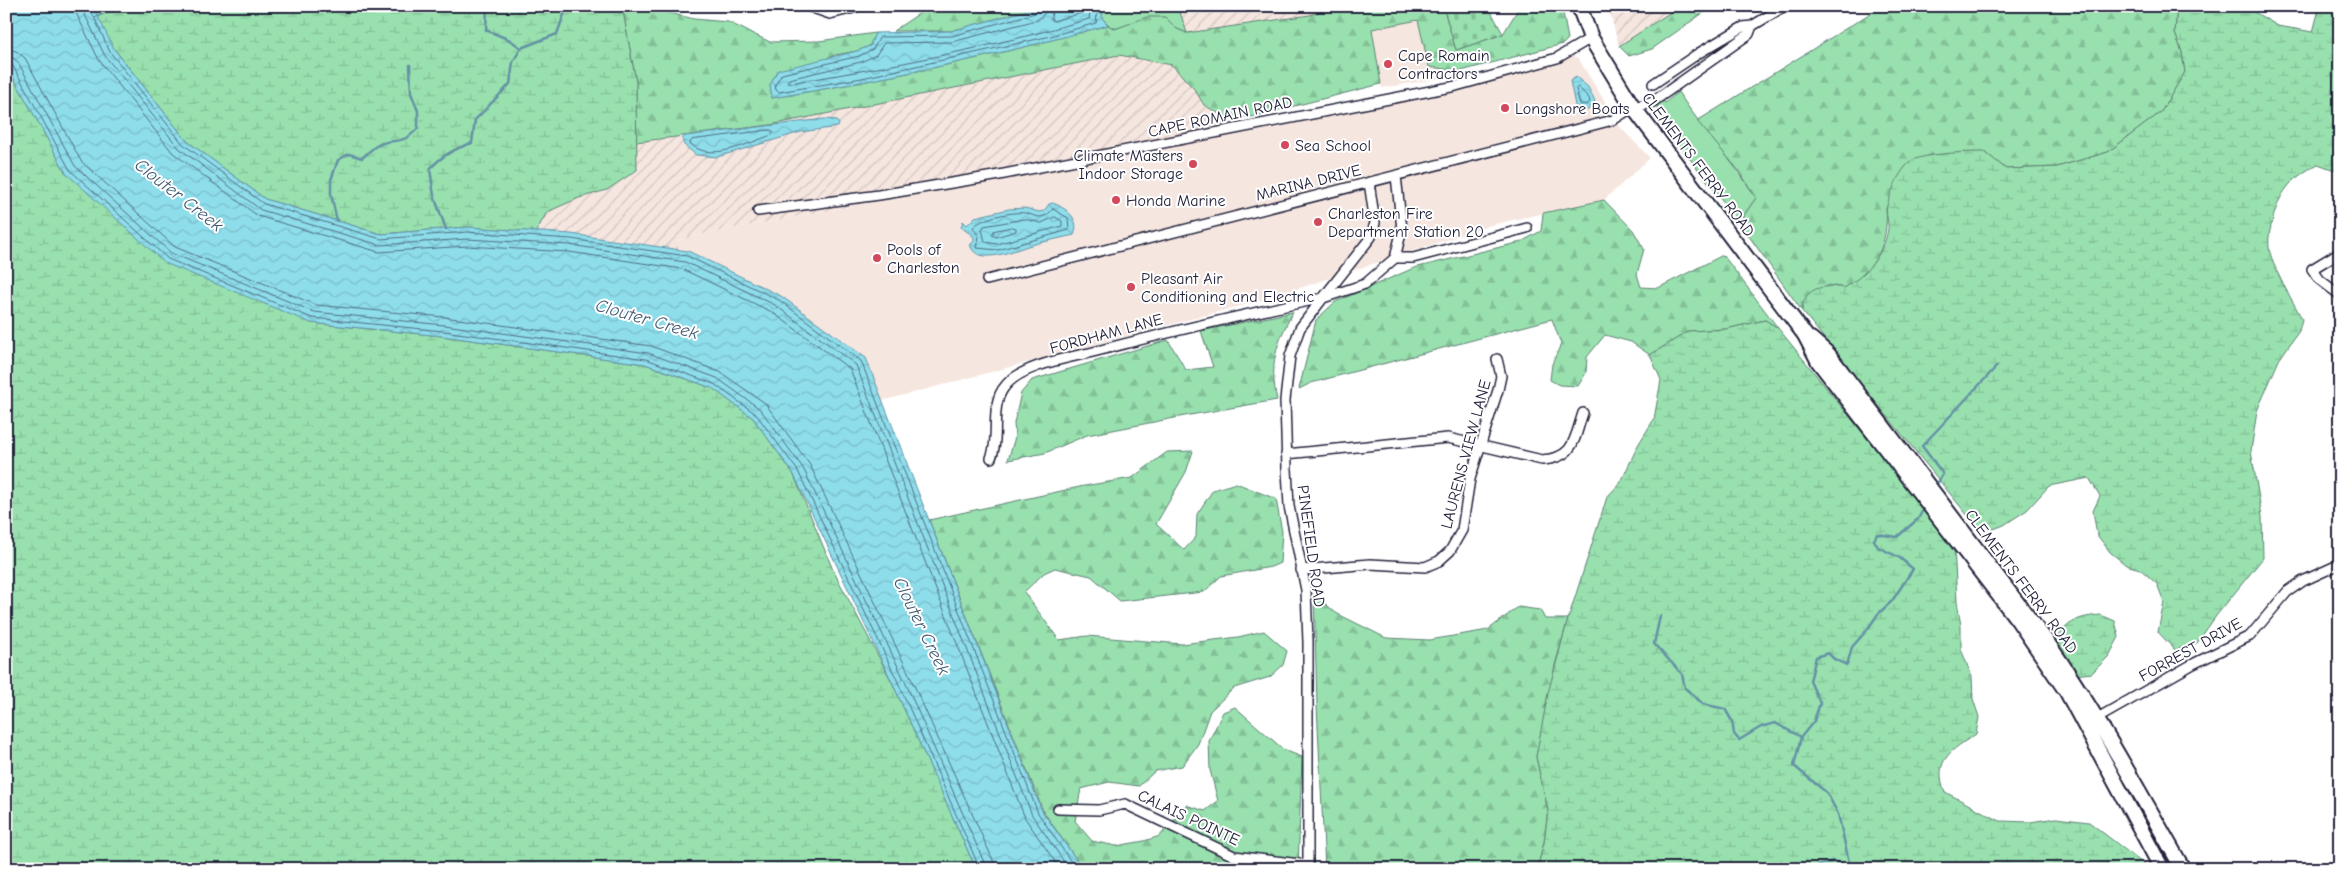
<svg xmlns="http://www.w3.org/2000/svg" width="2346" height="875" viewBox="0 0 2346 875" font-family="'Comic Neue',sans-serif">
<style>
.built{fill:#f6e6e0}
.industrial{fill:url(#industrial-furrows)}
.green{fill:#98e0ae;stroke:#5d8174}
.forest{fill:url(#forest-firs);stroke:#5d8174}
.wetland{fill:url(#wetland-marsh);stroke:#5d8174}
.cemetery{fill:url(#cemetery-stones);stroke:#5d8174}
.water{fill:url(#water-waves);stroke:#6392a5}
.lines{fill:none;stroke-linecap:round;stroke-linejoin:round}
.shore{stroke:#4d6d81;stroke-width:1}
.stream{stroke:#6392a5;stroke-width:2.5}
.street-casing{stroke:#22223b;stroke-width:12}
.secondary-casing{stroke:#22223b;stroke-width:18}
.street{stroke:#fff;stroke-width:9}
.secondary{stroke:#fff;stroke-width:14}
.poi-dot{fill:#d1495b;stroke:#fff;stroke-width:2}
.labels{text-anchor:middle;stroke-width:4;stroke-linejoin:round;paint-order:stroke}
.poi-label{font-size:16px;fill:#22223b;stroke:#fff;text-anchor:start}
.street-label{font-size:16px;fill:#22223b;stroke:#fff}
.water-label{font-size:18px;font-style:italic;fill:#425a70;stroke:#fff}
</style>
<defs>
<pattern id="industrial-furrows" width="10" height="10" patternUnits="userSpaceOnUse" patternTransform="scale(1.25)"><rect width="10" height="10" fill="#f6e6e0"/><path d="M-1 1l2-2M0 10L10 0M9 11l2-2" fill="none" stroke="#d3c5c1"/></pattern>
<pattern id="forest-firs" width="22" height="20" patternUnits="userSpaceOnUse" patternTransform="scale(1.25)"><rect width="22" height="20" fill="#98e0ae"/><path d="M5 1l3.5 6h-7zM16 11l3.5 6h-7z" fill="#83c097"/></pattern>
<pattern id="wetland-marsh" width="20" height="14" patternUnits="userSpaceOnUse" patternTransform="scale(1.25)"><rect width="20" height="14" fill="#98e0ae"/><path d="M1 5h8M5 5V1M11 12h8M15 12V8" fill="none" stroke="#83c097"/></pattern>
<pattern id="cemetery-stones" width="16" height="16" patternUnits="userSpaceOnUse" patternTransform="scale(1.25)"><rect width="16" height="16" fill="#98e0ae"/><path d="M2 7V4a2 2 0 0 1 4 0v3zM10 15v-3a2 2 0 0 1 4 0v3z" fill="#83c097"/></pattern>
<pattern id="water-waves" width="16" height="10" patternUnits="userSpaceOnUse" patternTransform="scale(1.25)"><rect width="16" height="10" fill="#8eddeb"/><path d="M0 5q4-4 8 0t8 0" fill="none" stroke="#7abdca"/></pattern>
</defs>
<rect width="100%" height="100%" fill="#fff"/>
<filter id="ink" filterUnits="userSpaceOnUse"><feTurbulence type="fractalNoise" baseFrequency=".02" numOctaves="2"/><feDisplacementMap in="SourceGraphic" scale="10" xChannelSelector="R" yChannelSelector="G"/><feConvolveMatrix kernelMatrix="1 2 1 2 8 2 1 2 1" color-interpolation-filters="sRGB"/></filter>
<g filter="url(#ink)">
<path class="built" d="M1418 19 1429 67 1461 71 1459 75 1382 88 1372 29Z
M1573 56 1578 58 1621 128 1650 158 1604 200 1495 224 1263 300 882 401 865 358 781 296 688 251 678 249V241L693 236 1236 134 1501 78Z"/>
<path class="industrial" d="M1178 6H1326V9L1310 15 1187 33Z
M1608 6H1680L1619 46Z
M1119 55 1172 65 1195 90 1204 105 1223 116 1229 117 1236 134 693 236 678 241V249L571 234 535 232 547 212 579 198 607 190 636 170V142L770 125Z"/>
<path class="green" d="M1103 6H1178L1187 33 1177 29 1165 17 1113 29 1102 18Z
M1678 92C1702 129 1733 160 1756 198L1739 222 1659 119 1657 106 1662 99 1665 103Z"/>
<path class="forest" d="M622 6H641L694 19 728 22 770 42 819 41 875 33 870 46 857 51 835 55 770 85 772 98C885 79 998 56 1108 25L1115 29 1147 17H1165L1177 29 1187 33 1310 15 1326 9V6H1443L1456 50 1503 34 1520 6H1556L1563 13 1568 39 1563 44 1461 71 1429 67 1418 20 1372 29 1381 84 1251 117 1223 116 1204 105 1195 90 1172 65 1119 55 770 125 636 142V82Z
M925 6H1043L951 31H893L923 11Z
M1680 6H1713L1652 49 1629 56 1619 46Z
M1882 6H2177L2175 33 2182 52 2185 72 2161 112 2108 152 2057 167 2006 169 1985 152 1928 156 1886 207C1889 244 1876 270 1844 288L1829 285 1802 302V311L1739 222 1756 198 1740 172 1697 121Z
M1604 200 1633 230 1644 249 1637 274 1641 287 1658 288 1723 255 1778 328 1765 320 1726 329 1689 331 1650 355 1631 342 1605 335 1587 357 1586 373 1578 386 1559 385 1550 380 1552 364 1561 344 1552 319 1311 383 1299 389 1316 320 1335 302 1414 268 1521 242 1541 231 1543 213Z
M1293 312C1276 344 1269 364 1277 400L1190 415 1087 435 1045 453 1008 460 1015 437 1014 423 1021 393 1032 380 1168 340 1186 370 1213 367 1201 331Z
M1193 451 1186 472 1156 524 1184 550 1196 537 1197 514 1213 490 1236 483 1276 499 1282 532 1280 563 1271 567 1221 576 1204 592 1120 601 1091 576 1055 568 1044 573 1024 592 1059 640 1087 636 1182 644 1238 637 1264 631 1287 651 1283 665 1270 677 1234 688 1210 711 1198 744 1182 766 1155 771 1139 786 1109 782 1081 789 1075 821 1092 841 1116 846 1144 841 1160 836 1186 805 1205 811 1218 801 1210 770 1209 741 1223 712 1235 707 1284 750 1302 757 1298 869H1083L1043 811 929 520 1084 486 1132 478 1167 452Z
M1314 594 1336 613 1386 638 1430 640 1488 630 1518 607 1540 610 1545 619H1568L1555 665 1536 757 1548 810 1544 843 1537 869H1325L1317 706Z"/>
<path class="wetland" d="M64 6H622L636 82 637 170 607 190 579 198 547 212 536 232 467 227 381 234 265 199 187 141 115 50Z
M2177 6H2244L2278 26 2313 32 2318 13 2314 6H2340V172L2318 164C2290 179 2280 191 2272 222 2269 233 2267 244 2271 256 2278 278 2292 299 2302 319L2299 331 2279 360 2257 411 2251 451 2262 516 2263 558 2216 616 2197 643 2175 650 2158 632 2164 602 2157 584 2140 569 2126 565 2110 552 2097 535 2093 511 2100 496 2089 478 2049 486 2027 510 2004 525 1986 532H1981L1802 311C1803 287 1825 284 1844 288 1865 276 1884 255 1888 229 1889 222 1885 214 1887 206 1890 193 1899 171 1910 162 1921 153 1969 152 1985 152L2006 169 2057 167 2108 152 2161 112 2185 72 2182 52 2175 33Z
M6 64 66 173 311 323 442 336 645 364 712 388 753 418 793 473 833 570 892 682 976 869H6Z
M1765 320 1778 328 1954 546 1957 601 1961 626V649L1972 677 1973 699 1979 717 1976 734C1952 750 1932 760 1945 792L2000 821 2030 822 2056 818 2089 822 2150 869H1854L1850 866 1851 869H1537L1544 843 1548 810 1536 757 1548 693 1568 619 1607 497 1621 482 1638 445 1654 419 1661 380 1650 355 1689 331 1726 329Z
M2101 615 2115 621 2119 637 2109 656 2092 673 2074 675 2052 643C2068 623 2074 617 2101 615Z"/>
<path class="cemetery" d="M1443 6H1488L1503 34 1456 50Z"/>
<path class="water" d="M6 6H93L114 49 187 141 265 199 381 234 467 227 571 234 688 251 781 296 866 358 1042 811 1083 869H976L892 682 793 473 753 418 712 388 645 364 442 336 311 323 165 263 66 173 6 64Z
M1043 6H1103L1102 18 1108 25C998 56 885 79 772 98L770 85 778 70 857 51 870 46 875 33 951 31Z
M1576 77 1588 87 1595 101 1588 110 1580 111 1577 115 1570 81Z
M824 119 836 120 839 124 838 127 801 132 717 157 696 155 684 145 682 139 685 136Z
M1053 203C1066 208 1081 219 1074 235 1060 238 1048 241 1035 244 1020 247 978 269 970 245L974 241V237L961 227 963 221 967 225 975 217 1009 209 1025 208 1039 212 1044 211 1049 204Z"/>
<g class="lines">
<path class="shore" d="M75 6 77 15 99 60 173 153 258 216 379 252 467 246 569 252 682 269 772 312 850 369 1025 818 1060 869
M83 6 84 13 105 56 179 148 261 210 380 245 467 239 570 245 685 262 775 305 856 365 1032 815 1069 869
M89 6 110 52 183 144 264 204 381 239 467 232 571 239 687 256 779 300 861 361 1038 813 1076 869
M1039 6 1035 13 952 36 880 37 873 49 859 56 782 74 775 85 776 90 779 92 862 78 1051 36 1096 23 1098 6
M1046 6 1044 14 1037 20 952 42 884 43 876 55 861 62 789 79 787 82 790 83C889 67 994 47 1089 19L1091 6
M1053 6 1051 18 1053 21 1082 13 1084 6
M6 49 16 51 25 58 81 161 175 247 316 305 444 317 651 346 720 372 765 403 810 465 909 674 993 860 994 869
M6 56 13 58 18 62 75 166 171 253 314 312 444 325 648 353 717 378 760 409 803 468 903 677 987 869
M6 63 13 66 70 170 168 259 312 318 443 331 646 359 714 384 756 414 798 471 897 680 980 869
M1578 87 1589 98 1590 102 1586 105 1580 104 1576 89Z
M771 130 774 132 772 135C750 142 709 164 690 143L692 140Z
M1053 209 1068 218 1069 230 998 250 977 248 979 236 973 228C979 218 1013 211 1025 213 1032 214 1037 219 1044 216 1048 215 1050 212 1053 209Z
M1055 217 1062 221V226L997 244 985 242 982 229 984 226 1024 219 1041 223Z
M1012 227 1016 228V231L996 237 992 235 994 231Z"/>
<path class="stream" d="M487 6 486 30 510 40 521 48
M96 17 108 11 130 6
M337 221 331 194V180L338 160 349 154 362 158C367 154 372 148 378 145 395 137 401 147 418 128V111L411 93 410 65
M446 229 434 196 430 169C441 156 456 148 472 143L475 120 510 84 513 62 521 48 557 34 567 6
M1935 487 1943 474 1922 446 1997 366
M1660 616 1654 644 1682 674 1685 688 1703 704 1725 709 1732 721 1734 734 1739 740 1761 727 1775 723 1801 737
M1850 866 1838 814 1827 793 1794 766 1801 737 1814 721 1820 703 1810 681 1816 657 1828 653 1834 659 1847 665 1852 647 1867 630 1878 614 1892 601 1913 569 1900 558 1878 547 1874 540 1877 534 1897 537 1918 519 1924 508
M1807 869 1833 861 1849 866"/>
<g class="street-casing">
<path id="street" d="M807 6 830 14 854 8 855 6
M1653 84 1699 53 1743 27 1752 26 1785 6
M758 211 879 195 994 176 1456 86 1557 58 1591 38
M2340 252 2312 269 2320 280 2340 295
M1395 258H1413L1527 228
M987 280 1613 120 1633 107 1651 103 1749 34 1752 26
M1286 454 1448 438 1542 460C1575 458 1574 439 1583 413
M991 458C1001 436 988 405 1006 385 1024 364 1070 358 1097 351 1172 331 1247 314 1323 298L1371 237 1375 223 1369 182
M1301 570 1370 564 1425 567 1439 561 1450 551 1462 530 1470 479 1498 390 1501 376 1497 359
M2096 719 2193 664 2250 636 2287 592 2303 581 2340 564
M1058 809 1099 810 1125 804 1234 856 1308 865
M1308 869V642L1306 590 1289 506 1287 469 1285 400 1290 356 1300 328 1323 298 1365 284 1395 258 1402 229 1396 176"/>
</g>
<g class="secondary-casing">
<path id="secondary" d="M1579 6 1591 38 1633 107 1805 335 1819 362 2018 620 2067 692 2162 869
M1811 339 1828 354 2046 641C2097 714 2139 792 2183 869"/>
</g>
<use href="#street" class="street"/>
<use href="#secondary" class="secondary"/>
</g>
</g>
<g class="poi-dot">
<circle cx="1388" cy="64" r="5"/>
<circle cx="1505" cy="108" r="5"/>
<circle cx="1285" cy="145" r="5"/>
<circle cx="1193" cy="164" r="5"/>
<circle cx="1116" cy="200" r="5"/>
<circle cx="1318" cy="222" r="5"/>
<circle cx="877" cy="258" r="5"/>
<circle cx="1131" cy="287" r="5"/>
</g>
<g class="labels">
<g class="poi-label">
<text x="1398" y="61">Cape Romain<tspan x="1398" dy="18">Contractors</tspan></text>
<text x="1515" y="114">Longshore Boats</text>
<text x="1295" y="151">Sea School</text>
<text x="1183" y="161" text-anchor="end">Climate Masters<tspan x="1183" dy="18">Indoor Storage</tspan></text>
<text x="1126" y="206">Honda Marine</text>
<text x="1328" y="219">Charleston Fire<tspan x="1328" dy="18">Department Station 20</tspan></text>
<text x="887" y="255">Pools of<tspan x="887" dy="18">Charleston</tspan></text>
<text x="1141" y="284">Pleasant Air<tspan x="1141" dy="18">Conditioning and Electric</tspan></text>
</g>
<g class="street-label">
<text transform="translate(1220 116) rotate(-12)" y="6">CAPE ROMAIN ROAD</text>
<text transform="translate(1699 164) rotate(53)" y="6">CLEMENTS FERRY ROAD</text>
<text transform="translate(1308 182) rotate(-14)" y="6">MARINA DRIVE</text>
<text transform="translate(1106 333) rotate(-15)" y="6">FORDHAM LANE</text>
<text transform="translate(1465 454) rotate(-75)" y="6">LAURENS VIEW LANE</text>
<text transform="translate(1312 546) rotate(82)" y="6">PINEFIELD ROAD</text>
<text transform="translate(2022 581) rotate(53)" y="6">CLEMENTS FERRY ROAD</text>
<text transform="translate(2190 649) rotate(-29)" y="6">FORREST DRIVE</text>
<text transform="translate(1189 817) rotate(25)" y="6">CALAIS POINTE</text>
</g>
<g class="water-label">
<text transform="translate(179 195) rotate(38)" y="6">Clouter Creek</text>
<text transform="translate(647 319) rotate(16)" y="6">Clouter Creek</text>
<text transform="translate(922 626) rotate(64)" y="6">Clouter Creek</text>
</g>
</g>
<rect width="2346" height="875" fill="none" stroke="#fff" stroke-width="25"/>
<rect x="12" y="12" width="2321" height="850" fill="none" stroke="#22223b" stroke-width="2" filter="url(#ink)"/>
</svg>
